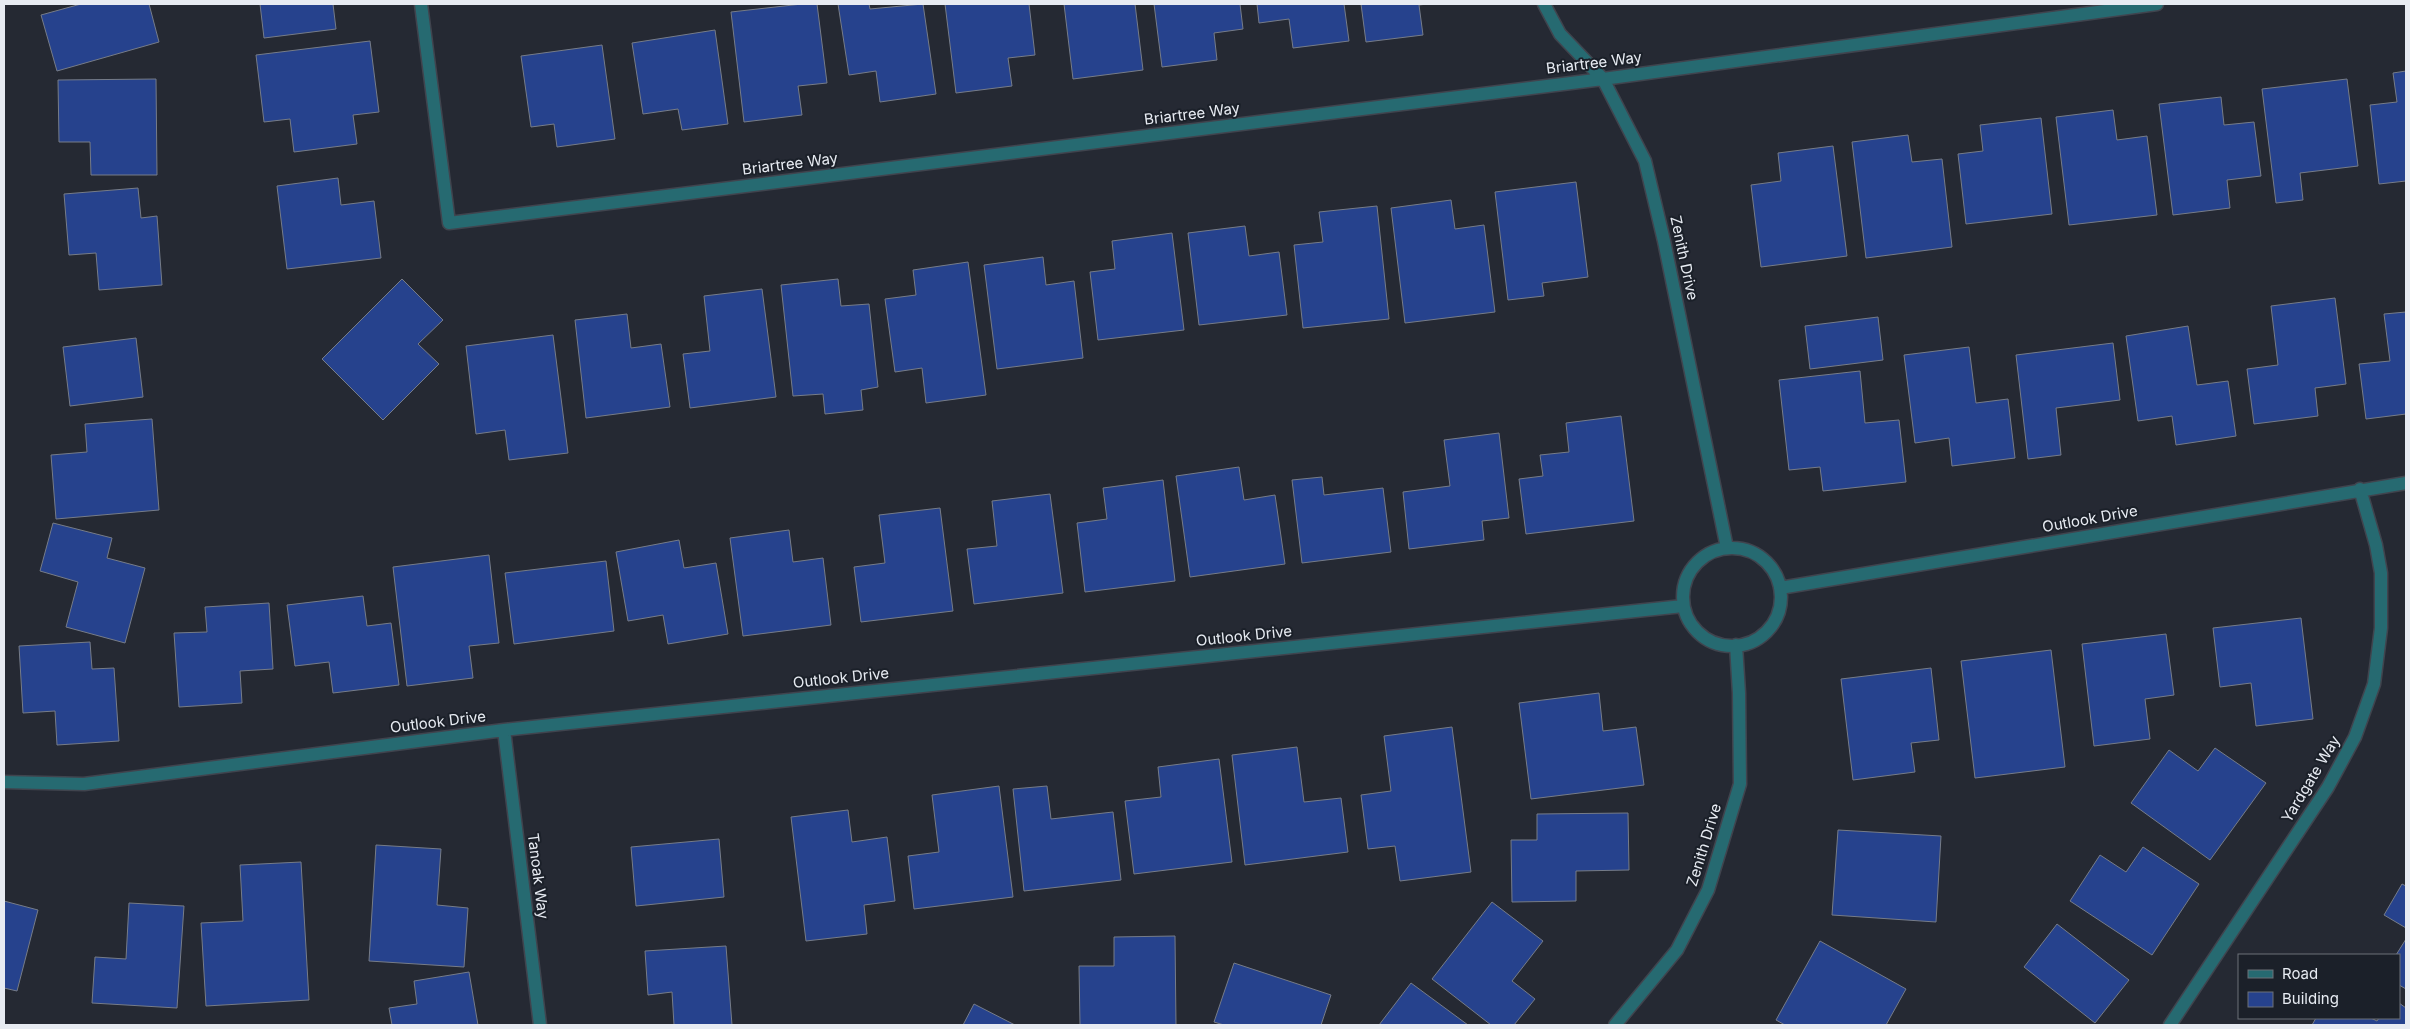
<svg xmlns="http://www.w3.org/2000/svg" width="2410" height="1029" viewBox="0 0 2410 1029" font-family="Inter,sans-serif">
<style>
.building{fill:#26428d;stroke:#767c88}
.lines{fill:none;stroke-linecap:round;stroke-linejoin:round}
.minor-casing{stroke:#40444e;stroke-width:15}
.minor{stroke:#266a71;stroke-width:12}
.labels{text-anchor:middle;stroke-width:4;stroke-linejoin:round;paint-order:stroke}
.street-label{font-size:15px;fill:#e7ebf2;stroke:#1b2029}
</style>
<rect width="100%" height="100%" fill="#252933"/>
<path class="building" d="M81 4H149L159 42 57 71 41 15Z
M260 4H333L336 29 264 38Z
M802 4H817L827 83 798 86 802 115 744 122 731 12Z
M838 4H869L870 9 923 4 936 94 880 102 876 71 849 75Z
M945 4H1029L1035 55 1008 58 1012 86 956 93Z
M1064 4H1135L1143 70 1073 79Z
M1154 4H1240L1243 29 1214 33 1217 60 1162 67Z
M1257 4H1344L1349 41 1293 48 1289 19 1259 23Z
M1361 4H1427L1419 5 1423 35 1366 42Z
M715 30 728 124 682 130 678 109 643 114 632 43Z
M370 41 379 112 353 115 357 144 294 152 290 119 264 122 256 55Z
M602 45 615 139 557 147 554 124 531 127 521 56Z
M2406 71V181L2379 184 2370 105 2397 102 2393 73Z
M156 79 157 175H91L90 142H59L58 80Z
M2347 79 2358 166 2300 173 2303 200 2276 203 2262 89Z
M2221 97 2224 125 2254 122 2261 176 2227 180 2230 208 2173 215 2159 104Z
M2113 110 2117 140 2147 136 2157 215 2069 225 2056 117Z
M2041 118 2052 214 1966 224 1958 154 1983 151 1980 125Z
M1908 135 1912 162 1942 159 1952 247 1866 258 1852 142Z
M1833 146 1847 256 1761 267 1751 185 1781 181 1778 153Z
M338 178 341 205 374 201 381 258 287 269 277 186Z
M1576 182 1588 277 1542 283 1544 296 1508 300 1495 192Z
M138 188 141 218 157 216 162 285 99 290 96 253 69 255 64 194Z
M1451 200 1455 229 1484 225 1495 312 1405 323 1391 208Z
M1377 206 1389 319 1303 328 1294 245 1323 242 1319 212Z
M1245 226 1249 256 1279 252 1287 315 1199 325 1188 233Z
M1172 233 1184 330 1098 340 1090 272 1115 269 1112 241Z
M1043 257 1046 285 1074 281 1083 358 997 369 984 265Z
M968 262 986 395 926 403 922 368 895 372 885 299 916 295 913 270Z
M402 279 443 320 418 344 439 364 383 420 322 359Z
M838 279 841 306 869 304 878 387 861 390 863 410 825 414 823 394 793 396 781 285Z
M762 289 776 397 690 408 683 354 710 351 704 296Z
M2335 298 2346 384 2315 388 2318 416 2254 424 2247 369 2278 365 2271 306Z
M2406 312V414L2366 419 2359 364 2390 361 2384 314Z
M627 314 631 348 661 344 670 407 586 418 575 320Z
M1878 317 1883 360 1810 369 1805 326Z
M2188 326 2197 385 2228 381 2236 436 2176 445 2172 416 2138 421 2126 336Z
M553 335 568 453 509 460 505 430 476 434 466 346Z
M136 338 143 397 70 406 63 347Z
M2113 343 2120 400 2056 408 2061 455 2028 459 2016 355Z
M1969 347 1976 403 2008 399 2015 458 1952 466 1949 438 1915 443 1904 355Z
M1860 371 1865 423 1899 420 1906 482 1823 491 1820 467 1789 470 1779 380Z
M1621 416 1634 521 1526 534 1519 479 1543 476 1540 455 1569 452 1566 423Z
M152 419 159 510 56 519 51 455 87 452 85 424Z
M1499 433 1509 518 1482 521 1484 540 1409 549 1403 492 1450 486 1444 440Z
M1239 467 1244 500 1275 495 1285 564 1190 577 1176 476Z
M1322 477 1324 495 1383 488 1391 552 1302 563 1292 480Z
M1163 480 1175 581 1085 592 1077 523 1107 519 1103 488Z
M1050 494 1063 593 974 604 967 549 997 546 992 501Z
M940 508 953 611 861 622 854 567 885 563 879 515Z
M53 523 112 538 107 558 145 568 125 643 66 627 78 582 40 571Z
M789 530 793 562 823 558 831 625 743 636 730 538Z
M679 540 684 568 716 563 728 634 668 644 663 615 628 621 616 552Z
M489 555 499 643 469 646 473 678 407 686 393 567Z
M606 561 614 631 514 644 505 573Z
M363 596 367 626 391 623 399 685 333 693 329 662 295 666 287 605Z
M269 603 273 669 240 671 242 703 179 707 174 633 207 632 205 607Z
M2301 618 2313 719 2256 726 2251 683 2220 687 2213 628Z
M2166 634 2174 695 2145 699 2150 739 2094 746 2082 644Z
M90 642 92 669 114 668 119 741 57 745 55 711 23 713 19 646Z
M2051 650 2065 767 1975 778 1961 661Z
M1931 668 1939 740 1911 743 1915 772 1853 780 1841 679Z
M1599 693 1603 731 1636 727 1644 785 1531 799 1519 703Z
M1452 727 1471 872 1400 881 1395 846 1368 849 1361 795 1391 791 1384 736Z
M1297 747 1304 802 1341 798 1348 852 1245 865 1232 755Z
M2215 748 2266 783 2210 860 2131 803 2169 750 2198 771Z
M1219 759 1232 862 1134 874 1125 801 1161 797 1158 767Z
M999 786 1013 897 914 909 908 856 939 852 932 795Z
M1047 786 1051 819 1113 812 1121 880 1024 891 1013 789Z
M848 810 852 842 887 837 895 901 864 905 867 934 806 941 791 817Z
M1628 813 1629 870 1576 871V901L1512 902 1511 840H1537V814Z
M1838 830 1941 836 1936 922 1832 915Z
M719 839 724 897 636 906 631 847Z
M376 845 441 849 437 905 468 908 464 967 369 961Z
M2143 847 2199 884 2152 955 2070 901 2100 855 2126 872Z
M301 862 309 1000 206 1006 201 923 243 921 240 865Z
M2402 884 2406 886V928L2384 915Z
M4 901 38 910 17 991 4 988Z
M1492 902 1543 941 1512 981 1535 999 1514 1025H1491L1432 979Z
M129 903 184 906 177 1008 92 1003 95 957 126 959Z
M2057 924 2129 980 2095 1023 2024 967Z
M1175 936 1176 1025H1080L1079 966H1114V937Z
M2406 939V989L2399 985V955H2396Z
M1820 941 1906 989 1886 1025H1785L1776 1020Z
M726 946 732 1025H674L672 992 648 995 645 951Z
M1234 963 1331 995 1321 1025H1224L1214 1022Z
M469 972 478 1025H392L389 1008 417 1004 414 981Z
M1411 983 1468 1025H1379Z
M2399 1003 2406 1008V1025H2312L2316 1018H2371L2377 1021 2379 1018H2399Z
M974 1004 1015 1025H963Z"/>
<g class="lines">
<g class="minor-casing">
<path id="minor" d="M421 4 449 223 1603 79 2157 4
M1544 4 1560 34 1603 79 1645 161 1664 241 1727 548
M1683 597a49 49 0 1 1 98 0a49 49 0 1 1-98 0Z
M1780 588 2406 483
M504 730 540 1025
M4 782 84 784 504 730 1683 606
M1615 1025 1677 950 1708 890 1740 784 1739 693 1736 645
M2170 1025 2328 787 2355 737 2374 684 2381 628V573L2376 545 2360 489"/>
</g>
<use href="#minor" class="minor"/>
</g>
<g class="labels">
<g class="street-label">
<text transform="translate(1594 63) rotate(-7)" y="5">Briartree Way</text>
<text transform="translate(1192 114) rotate(-7)" y="5">Briartree Way</text>
<text transform="translate(790 164) rotate(-7)" y="5">Briartree Way</text>
<text transform="translate(1684 258) rotate(78)" y="5">Zenith Drive</text>
<text transform="translate(2090 519) rotate(-10)" y="5">Outlook Drive</text>
<text transform="translate(1244 636) rotate(-6)" y="5">Outlook Drive</text>
<text transform="translate(841 678) rotate(-6)" y="5">Outlook Drive</text>
<text transform="translate(438 722) rotate(-7)" y="5">Outlook Drive</text>
<text transform="translate(2311 779) rotate(-59)" y="5">Yardgate Way</text>
<text transform="translate(1704 845) rotate(-73)" y="5">Zenith Drive</text>
<text transform="translate(538 876) rotate(83)" y="5">Tanoak Way</text>
</g>
</g>
<rect width="2410" height="1029" fill="none" stroke="#e7ebf2" stroke-width="10"/>
<rect x="2238" y="954" width="162" height="65" fill="#1b2029" stroke="#6d7179"/>
<rect x="2248" y="970" width="25" height="8" fill="#266a71" stroke="#6d7179"/>
<text x="2282" y="979" font-size="15" fill="#e7ebf2">Road</text>
<rect x="2248" y="992" width="25" height="15" fill="#26428d" stroke="#6d7179"/>
<text x="2282" y="1004" font-size="15" fill="#e7ebf2">Building</text>
</svg>
